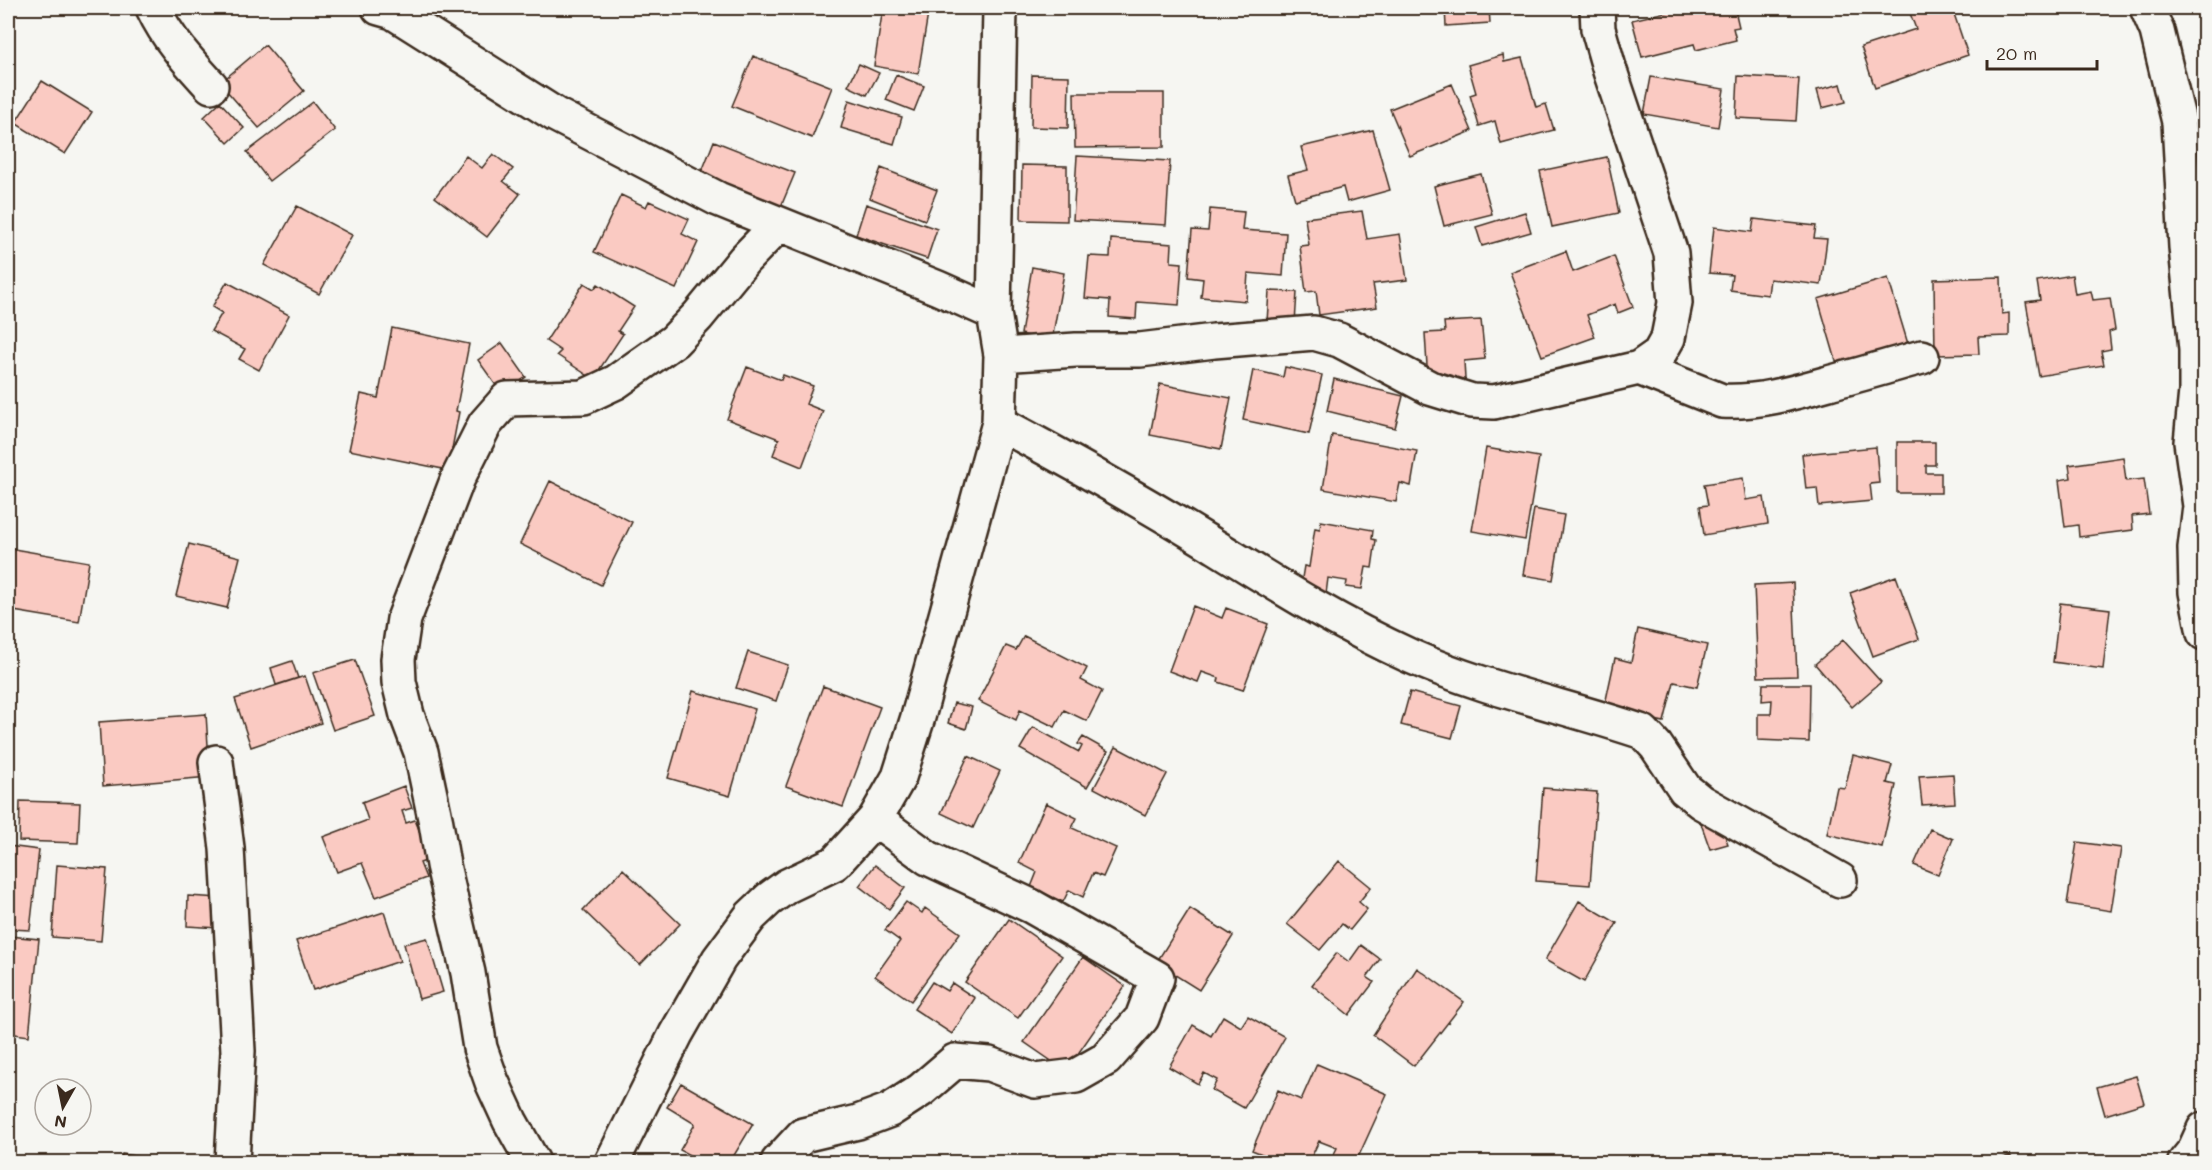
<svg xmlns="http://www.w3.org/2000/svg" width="2212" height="1170" viewBox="0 0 2212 1170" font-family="Mali,sans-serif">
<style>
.building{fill:#facac2;stroke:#3b2a1e;stroke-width:1.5}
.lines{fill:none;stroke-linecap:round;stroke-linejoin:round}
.minor-casing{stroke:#3b2a1e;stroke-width:38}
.minor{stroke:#f6f6f2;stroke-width:33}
</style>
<rect width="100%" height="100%" fill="#f6f6f2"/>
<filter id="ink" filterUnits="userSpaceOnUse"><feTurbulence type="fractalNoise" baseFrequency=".0167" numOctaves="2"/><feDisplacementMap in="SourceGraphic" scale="12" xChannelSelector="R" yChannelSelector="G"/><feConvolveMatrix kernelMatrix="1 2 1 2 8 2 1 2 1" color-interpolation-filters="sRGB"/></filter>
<g filter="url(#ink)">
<path class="building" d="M883 8H929L918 74 874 66Z
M1420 8H1489L1490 23 1446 26 1445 9 1420 11Z
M1683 8H1741L1735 10 1739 27 1733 28 1736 40 1696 50 1694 44 1642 57 1632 20Z
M1908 8H1952L1968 55 1875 88 1861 47 1916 29Z
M265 45 304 91 259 128 220 83Z
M1503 55 1504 62 1522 58 1536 107 1546 104 1554 130 1501 144 1495 121 1479 126 1470 95 1476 93 1468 65Z
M753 56 832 87 812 138 732 106Z
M859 64 879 73 867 95 848 86Z
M896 75 924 86 914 111 886 100Z
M1032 75 1069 76 1068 128 1031 127Z
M1738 76 1799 79 1796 121 1736 118Z
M1651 77 1724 89 1718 127 1644 114Z
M42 81 92 112 65 154 15 123Z
M1452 84 1472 131 1410 156 1390 109Z
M1841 84 1846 102 1822 108 1817 90Z
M1074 93H1164V147L1075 148Z
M849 100 902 117 894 144 841 128Z
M220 102 244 128 228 143 204 117Z
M313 102 335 130 269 181 247 152Z
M1373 130 1390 190 1347 202 1343 187 1295 200 1288 175 1308 170 1301 147Z
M714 141 795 173 777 216 697 184Z
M493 154 513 169 503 181 520 194 487 237 435 197 466 156 482 168Z
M1077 156 1170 161 1166 225 1073 220Z
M1607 157 1619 213 1552 227 1540 171Z
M1022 165 1067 166V221L1021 220Z
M881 168 937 190 925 220 870 198Z
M1481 174 1492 214 1444 226 1434 186Z
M621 195 646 207 649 201 689 219 682 234 698 242 676 289 594 252Z
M866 204 937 229 927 259 856 235Z
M297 206 352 235 319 294 264 265Z
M1210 209 1244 212 1242 230 1286 233 1283 276 1248 273 1246 301 1201 297 1203 279 1188 277 1192 230 1208 231Z
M1362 211 1367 239 1400 234 1407 280 1373 284 1377 307 1319 315 1316 291 1306 292 1300 246 1309 245 1305 218Z
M1525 212 1531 232 1482 246 1476 227Z
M1754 219 1816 226 1814 238 1827 239 1821 285 1770 279 1768 295 1730 290 1732 275 1709 273 1714 227 1752 232Z
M1111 239 1172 244 1171 262 1182 263 1179 305 1137 302 1136 319 1109 317 1110 300 1085 298 1089 256 1110 257Z
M1566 251 1573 272 1614 256 1633 307 1618 313 1615 304 1587 315 1595 337 1542 356 1510 272Z
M1032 267 1064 273 1052 340 1021 334Z
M2072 275 2075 294 2091 291 2093 300 2110 298 2115 330 2109 332 2111 349 2101 351 2104 365 2039 376 2026 302 2040 300 2037 281Z
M2001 277 2002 314 2009 313V336L1978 337 1979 354 1935 355 1934 279Z
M1888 278 1908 344 1837 364 1818 299Z
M227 282 289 315 259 370 239 359 245 349 211 331 222 313 212 307Z
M584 283 594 289 598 284 634 307 618 331 623 334 593 379 557 355 561 351 546 341Z
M1269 291 1297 292 1295 323 1267 322Z
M1481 320 1485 359 1464 361 1465 379 1428 382 1425 333 1445 332 1444 322Z
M392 328 469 344 456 411 459 412 448 470 349 450 361 394 378 398Z
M502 343 526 377 502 394 478 360Z
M747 367 781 380 783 375 813 386 806 404 823 411 802 467 773 455 779 439 727 419Z
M1285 367 1322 375 1309 434 1243 420 1253 370 1283 377Z
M1334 379 1403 396 1395 428 1327 411Z
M1160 384 1231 398 1221 449 1150 435Z
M1332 435 1417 451 1411 486 1400 483 1396 502 1323 489Z
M1897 442H1935V465H1926V473H1941V493H1897Z
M1876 447 1879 483 1870 484 1872 501 1819 506 1817 488 1806 489 1802 454Z
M1486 448 1539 457 1525 540 1472 531Z
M2123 457 2126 481 2144 479 2149 514 2132 516 2133 530 2079 537 2078 525 2065 527 2059 480 2071 478 2069 465Z
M1743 478 1746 500 1764 497 1768 524 1704 535 1700 506 1708 505 1704 484Z
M550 481 632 522 601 585 520 544Z
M1534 509 1564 515 1553 580 1523 575Z
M1321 521 1373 530 1372 539 1376 540 1372 568 1366 567 1362 589 1346 587 1347 581 1328 578 1326 594 1300 590 1304 566 1309 567 1315 528 1320 529Z
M189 544 240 557 227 608 176 596Z
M8 548 89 562 79 622 8 610Z
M1896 576 1919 639 1873 656 1850 593Z
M1793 583 1797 676 1758 677 1754 585Z
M2060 603 2110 609 2103 669 2053 662Z
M1193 606 1222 618 1226 608 1268 624 1243 690 1218 682 1219 678 1202 672 1198 682 1169 671Z
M1638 629 1707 645 1697 687 1674 682 1664 722 1604 709 1615 658 1631 662Z
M1024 636 1087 668 1081 680 1102 691 1087 721 1064 710 1055 727 1020 710 1016 720 978 701 1006 646 1016 650Z
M1843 640 1881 682 1852 707 1815 664Z
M748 652 788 665 776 701 736 688Z
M355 660 375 716 333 730 313 673Z
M292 661 298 678 276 685 271 668Z
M305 676 321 723 251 747 235 699Z
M1763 684H1810L1809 742 1758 740V714H1771L1772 700 1762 701Z
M823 686 880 707 843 807 786 786Z
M693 691 755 709 730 796 668 778Z
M1410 692 1461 706 1452 738 1401 725Z
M954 703 972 707 966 729 948 723Z
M206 714 210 777 103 786 99 722Z
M1033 727 1079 752 1082 746 1078 744 1083 737 1108 751 1087 787 1020 749Z
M1116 747 1167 774 1145 815 1094 788Z
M1853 755 1892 765 1887 783 1896 785 1882 847 1827 834 1837 787 1845 788Z
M968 756 1000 771 973 828 941 813Z
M1953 774 1955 803 1922 805 1919 776Z
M404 786 412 808 402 811 406 823 415 820 431 859 420 863 426 878 376 897 362 863 337 872 323 837 368 820 362 802Z
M1543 788 1597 792 1590 885 1536 881Z
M20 801 80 803 78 843 19 841Z
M1046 803 1077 818 1072 828 1116 848 1103 877 1093 873 1083 897 1069 890 1063 902 1031 887 1037 872 1019 863Z
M1716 812 1728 844 1710 849 1699 818Z
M1930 829 1953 839 1938 875 1914 865Z
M2077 842 2121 848 2111 911 2067 904Z
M8 846 39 850 30 930 11 929 10 936 39 939 29 1036 8 1033Z
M1339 861 1371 887 1359 902 1367 909 1350 930 1342 924 1320 950 1287 924Z
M57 865 107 869 101 941 52 937Z
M875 865 905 888 889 909 859 886Z
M623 869 680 924 640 965 583 910Z
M188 896 220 898 219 928 187 926Z
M1579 901 1617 923 1584 982 1545 960Z
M906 902 922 913 925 908 960 933 911 1001 875 976 900 941 885 930Z
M1190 909 1233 936 1199 990 1156 963Z
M384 912 400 961 313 990 296 941Z
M1009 919 1062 956 1018 1018 965 982Z
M427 938 443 992 419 999 404 944Z
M1361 945 1380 959 1367 977 1374 982 1349 1015 1312 985 1337 953 1349 962Z
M1083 957 1125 986 1066 1071 1024 1042Z
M1417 968 1464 1002 1414 1066 1373 1035Z
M932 982 947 991 952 983 975 998 952 1034 914 1009Z
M1223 1016 1241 1027 1248 1016 1285 1037 1244 1108 1212 1090 1217 1080 1204 1073 1198 1084 1169 1067 1193 1025 1211 1036Z
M1317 1064 1387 1094 1356 1162H1330L1337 1148 1319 1141 1309 1162H1282L1252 1150 1278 1090 1301 1100Z
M2136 1076 2144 1103 2105 1115 2097 1087Z
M681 1083 753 1124 730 1162H702L680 1150 695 1124 667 1107Z
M122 1154 149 1158 148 1162H121Z
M2010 1155 2014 1162H1996Z"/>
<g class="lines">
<g class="minor-casing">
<path id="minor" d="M153 8C167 38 188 61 211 86
M379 8 393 12 556 115 718 199 938 288 994 313
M2147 8 2157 31 2179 122 2186 247 2196 350V391L2191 442 2200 506 2195 548 2196 592 2204 633
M1001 355 1076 350H1140L1214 341 1314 333 1339 340 1430 388 1472 401 1494 402 1639 368 1659 354 1668 338 1675 303 1671 253 1610 71 1598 29 1597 8
M1639 368 1722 401C1759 403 1796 392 1832 382 1862 374 1892 365 1922 357
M999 423C1070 461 1140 500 1208 542 1274 583 1339 624 1410 656 1484 689 1566 706 1643 732L1656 746 1685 789 1701 802 1840 880
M216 762 227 848 238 1051 232 1162
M533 1162 510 1121 492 1082 480 1048 468 973 443 865 436 823 421 752 407 715 399 682 398 659 404 619 458 478 485 424 507 399 584 397 616 382 674 341 698 316 744 260 779 224
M612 1162 676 1034 719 959 751 916 769 899 787 886 835 863 875 819 899 777 918 717 999 423 1001 355 994 313 1000 8
M778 1162 803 1135 858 1122 890 1110 921 1090 955 1061 989 1064 1035 1081 1076 1076 1106 1059 1142 1018 1157 978 1031 906 928 858 875 819
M2185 1162 2194 1151 2204 1129"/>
</g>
<use href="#minor" class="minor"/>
</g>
</g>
<rect width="2212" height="1170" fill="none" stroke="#f6f6f2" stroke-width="30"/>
<rect x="15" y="15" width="2182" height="1140" fill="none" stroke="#3b2a1e" stroke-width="2" filter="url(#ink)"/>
<g transform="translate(63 1107) rotate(189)"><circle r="28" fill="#f6f6f2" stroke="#aba49d" stroke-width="1.5"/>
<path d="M0-4.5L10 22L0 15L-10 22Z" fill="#3b2a1e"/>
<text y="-9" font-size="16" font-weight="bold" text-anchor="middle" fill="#3b2a1e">N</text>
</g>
<path d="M1987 60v9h110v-9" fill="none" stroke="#3b2a1e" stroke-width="3"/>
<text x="1996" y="60" font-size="18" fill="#3b2a1e" stroke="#f6f6f2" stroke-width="4.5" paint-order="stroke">20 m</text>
</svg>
